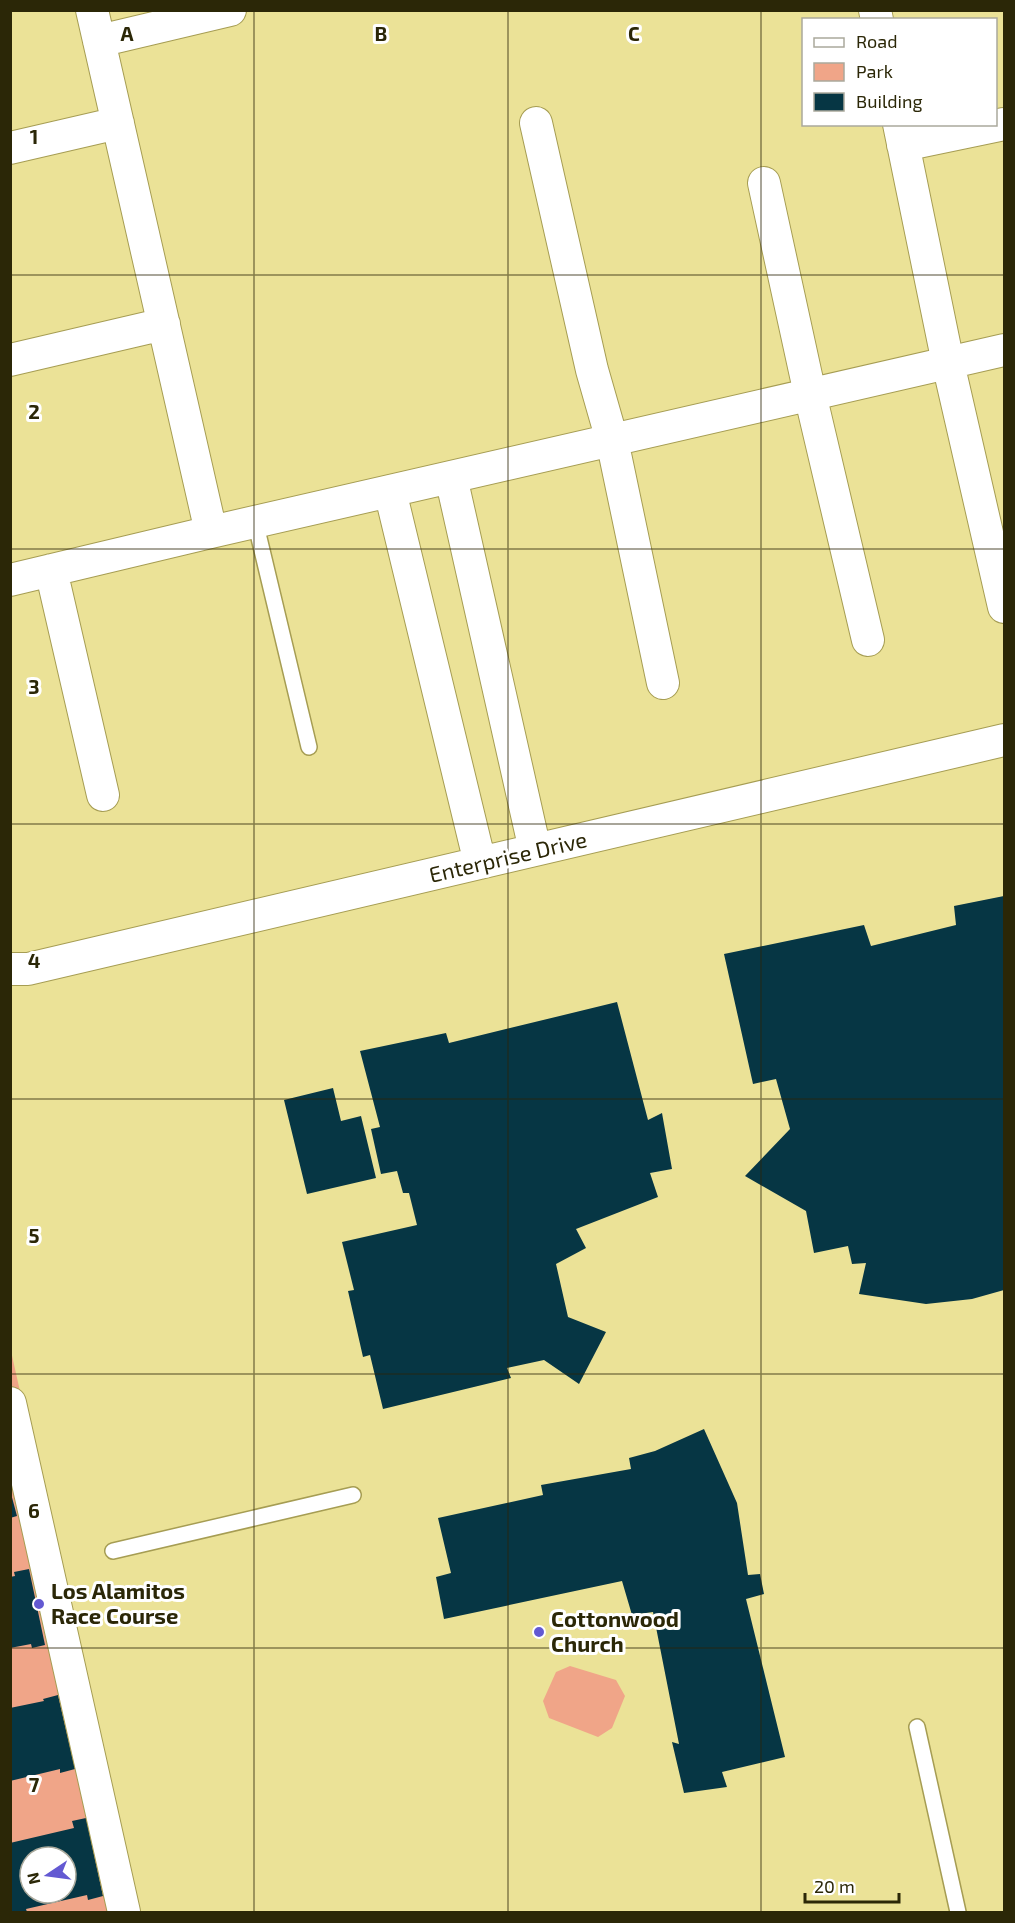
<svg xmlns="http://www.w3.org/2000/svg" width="1015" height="1923" viewBox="0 0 1015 1923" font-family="'Exo 2',sans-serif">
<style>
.green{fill:#f0a588;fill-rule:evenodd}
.building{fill:#063644;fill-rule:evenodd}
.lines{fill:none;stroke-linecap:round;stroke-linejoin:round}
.service-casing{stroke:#a69d53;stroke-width:18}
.minor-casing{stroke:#a69d53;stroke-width:34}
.service{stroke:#fff;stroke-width:15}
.minor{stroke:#fff;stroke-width:32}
.grid{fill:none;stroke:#2b2707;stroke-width:1.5;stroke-opacity:0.55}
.poi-dot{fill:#6359d2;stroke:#fff;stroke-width:2}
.labels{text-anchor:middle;stroke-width:6;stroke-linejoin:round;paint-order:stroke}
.street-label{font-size:22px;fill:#2b2707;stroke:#fff}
.poi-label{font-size:22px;font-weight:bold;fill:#2b2707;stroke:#fff;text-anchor:start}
.grid-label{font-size:20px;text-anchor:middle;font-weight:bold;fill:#2b2707;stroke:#fff;stroke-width:6;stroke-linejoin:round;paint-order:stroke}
</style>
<rect width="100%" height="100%" fill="#ebe297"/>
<path class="green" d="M11 1351 136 1912H11ZM30 1857H66V1893H30Z
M570 1666 616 1680 625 1696 612 1728 598 1737 549 1718 543 1701 556 1672Z"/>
<path class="building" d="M1004 896V1290L972 1299 926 1304 859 1294 866 1263 852 1264 848 1246 814 1253 806 1211 745 1176 790 1129 776 1079 753 1084 724 954 864 925 871 946 956 925 954 906Z
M617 1002 648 1120 662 1113 672 1169 650 1173 658 1197 576 1229 586 1248 556 1264 568 1317 606 1332 579 1384 544 1360 507 1368 511 1378 383 1409 370 1355 363 1357 348 1291 354 1290 342 1242 417 1225 409 1193H403L397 1171 381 1174 371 1129 380 1127 360 1051 446 1033 449 1043Z
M333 1088 341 1121 361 1116 376 1178 307 1194 284 1100Z
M704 1429 737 1503 748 1575 760 1574 764 1594 746 1599 785 1757 722 1772 727 1787 684 1793 672 1742 679 1744 653 1612 632 1615 622 1581 444 1619 436 1577 451 1573 438 1518 543 1495 541 1485 631 1469 629 1458 655 1451Z
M10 1490 17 1516 10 1518Z
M29 1569 45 1645 32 1648 31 1644 10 1648V1577L15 1576 14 1572Z
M58 1695 75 1769 60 1773V1769L10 1781V1708L44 1701 43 1699Z
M86 1818 103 1896 88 1900 87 1895 26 1909 27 1912H10V1843L74 1828 72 1821ZM30 1857H66V1893H30Z"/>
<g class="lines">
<g class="service-casing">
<path id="service" d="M255 521 309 747
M113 1551 353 1495
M917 1727 958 1912"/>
</g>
<g class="minor-casing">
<path id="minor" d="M92 10 211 532 1004 350
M875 10 877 20
M99 41 230 10
M536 123 592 370 612 440 663 683
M899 124 948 363 1004 607
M903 145 1004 124
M10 148 118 123
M764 183 810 394 868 640
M10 360 164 324
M451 477 535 850
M390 491 480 863
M51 570 103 795
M10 580 211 532
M10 969H28L1004 740
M10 1403 124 1912"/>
</g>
<use href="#service" class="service"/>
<use href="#minor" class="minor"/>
</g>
<path class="grid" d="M254 10V1912M508 10V1912M761 10V1912M10 275H1004M10 549H1004M10 824H1004M10 1099H1004M10 1374H1004M10 1648H1004"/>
<g class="poi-dot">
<circle cx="39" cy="1604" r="6"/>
<circle cx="539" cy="1632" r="6"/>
</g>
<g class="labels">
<g class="street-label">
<text transform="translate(508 857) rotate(-13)" y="8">Enterprise Drive</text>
</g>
<g class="poi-label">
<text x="51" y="1599">Los Alamitos<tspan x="51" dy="25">Race Course</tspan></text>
<text x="551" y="1627">Cottonwood<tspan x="551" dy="25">Church</tspan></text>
</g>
</g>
<g class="grid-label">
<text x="127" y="41">A</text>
<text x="381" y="41">B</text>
<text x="634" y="41">C</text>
<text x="34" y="144">1</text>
<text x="34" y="419">2</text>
<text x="34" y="694">3</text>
<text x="34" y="968">4</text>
<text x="34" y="1243">5</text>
<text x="34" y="1518">6</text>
<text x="34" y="1792">7</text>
</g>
<rect width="1015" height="1923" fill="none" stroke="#2b2707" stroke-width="24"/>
<rect x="802" y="18" width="195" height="108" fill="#ffffff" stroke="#aaa99c" stroke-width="1.5"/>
<rect x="814" y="38" width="30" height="9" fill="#ffffff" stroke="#aaa99c" stroke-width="1.5"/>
<text x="856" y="48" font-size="18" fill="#2b2707">Road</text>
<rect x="814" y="63" width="30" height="18" fill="#f0a588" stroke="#aaa99c" stroke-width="1.5"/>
<text x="856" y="78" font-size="18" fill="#2b2707">Park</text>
<rect x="814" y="93" width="30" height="18" fill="#063644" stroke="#aaa99c" stroke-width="1.5"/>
<text x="856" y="108" font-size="18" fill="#2b2707">Building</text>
<g transform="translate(48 1875) rotate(257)"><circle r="28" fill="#ffffff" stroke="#aaa99c" stroke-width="1.5"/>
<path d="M0-4.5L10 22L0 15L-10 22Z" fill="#6359d2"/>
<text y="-9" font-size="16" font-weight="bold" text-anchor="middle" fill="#2b2707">N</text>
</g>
<path d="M805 1893v9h94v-9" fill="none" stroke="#2b2707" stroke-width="3"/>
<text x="814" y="1893" font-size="18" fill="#2b2707" stroke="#ffffff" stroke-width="4.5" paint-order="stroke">20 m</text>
</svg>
